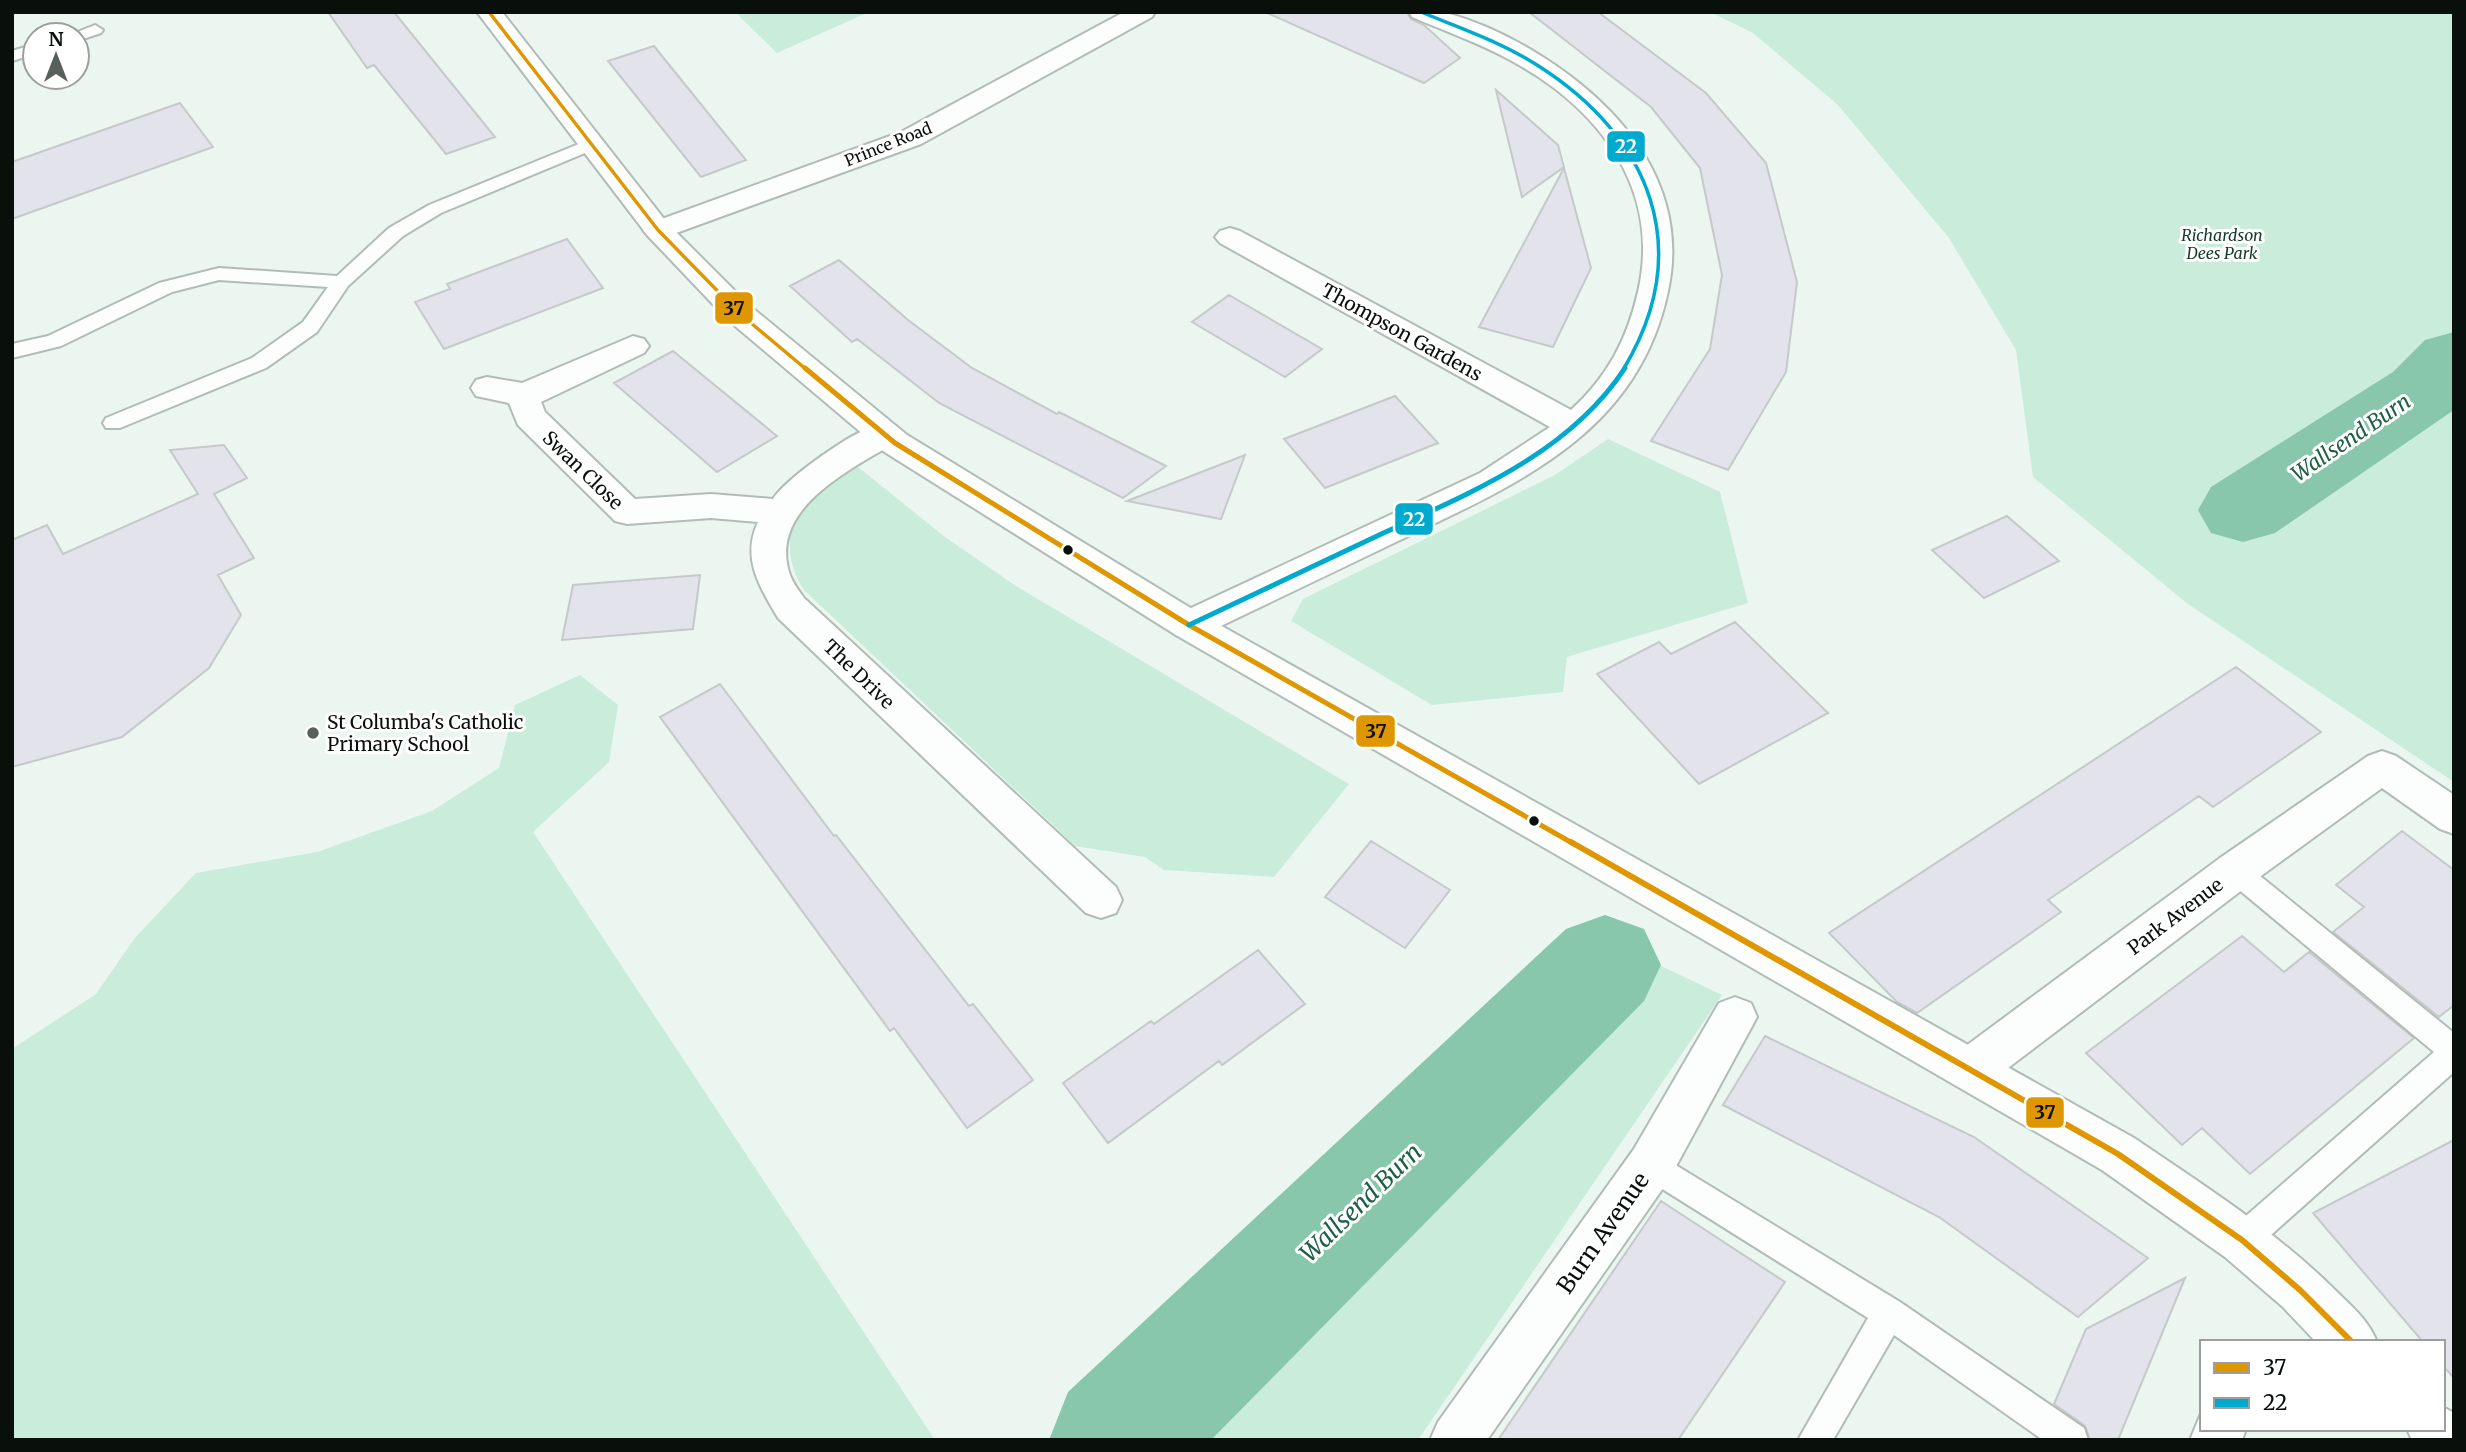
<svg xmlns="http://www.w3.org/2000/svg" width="2466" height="1452" viewBox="0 0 2466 1452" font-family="Merriweather,serif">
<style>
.green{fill:#caecdb}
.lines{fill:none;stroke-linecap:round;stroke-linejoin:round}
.river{fill:#88c7ab;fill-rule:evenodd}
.building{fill:#e2e3eb;stroke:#c5c9ca;stroke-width:2}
.lane-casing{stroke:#b2bcb7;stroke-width:4}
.street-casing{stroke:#b2bcb7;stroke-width:4}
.primary-casing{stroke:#b2bcb7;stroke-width:4}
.lane{fill:#fcfefd;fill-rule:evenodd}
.street{fill:#fcfefd;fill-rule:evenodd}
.primary{fill:#fcfefd;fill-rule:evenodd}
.bus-1-far2-casing{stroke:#fff;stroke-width:7}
.bus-1-far1-casing{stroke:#fff;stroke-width:10}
.bus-1-casing{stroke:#fff;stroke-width:11}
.bus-2-far1-casing{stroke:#fff;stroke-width:7}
.bus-2-casing{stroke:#fff;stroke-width:10}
.bus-1-far2{stroke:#df9701;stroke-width:3.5}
.bus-1-far1{stroke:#df9701;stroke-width:5}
.bus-1{stroke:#df9701;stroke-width:6}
.bus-2-far1{stroke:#00a9ce;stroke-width:3.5}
.bus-2{stroke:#00a9ce;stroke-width:5}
.bus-dot{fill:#09100c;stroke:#fff;stroke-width:2.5}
.poi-dot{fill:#58605c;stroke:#fff;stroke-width:2.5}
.labels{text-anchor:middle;stroke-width:6;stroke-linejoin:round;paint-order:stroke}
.far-street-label{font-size:16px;fill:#09100c;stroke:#fff}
.far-park-label{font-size:16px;font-style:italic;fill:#153b2b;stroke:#fff}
.street-label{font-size:19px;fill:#09100c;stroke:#fff}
.poi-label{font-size:19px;fill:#09100c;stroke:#fff;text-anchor:start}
.water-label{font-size:21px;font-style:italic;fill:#1e5f45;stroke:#fff}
.near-street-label{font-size:23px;fill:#09100c;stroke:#fff}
.near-water-label{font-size:24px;font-style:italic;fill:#1e5f45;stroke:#fff}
.line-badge{stroke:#fff;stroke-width:2.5}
.badge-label{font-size:19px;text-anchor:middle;font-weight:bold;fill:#fff}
.pale-badge-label{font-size:19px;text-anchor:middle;font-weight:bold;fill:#111}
</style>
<rect width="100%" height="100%" fill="#ebf6f0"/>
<path class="green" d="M735 12H869L777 53Z
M1710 12H2454V782L2188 604 2033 477 2016 350 1949 238 1838 105 1753 33Z
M1608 439 1720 492 1748 603 1567 657 1563 692 1432 705 1291 621 1303 599 1555 475Z
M858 467 945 537 1016 586 1349 784 1274 877 1164 870 1145 857 1075 846 804 590C786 563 783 526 807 500 821 486 841 477 858 467Z
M580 675 618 705 609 762 533 832 935 1440H12V1049L96 994 134 939 196 873 317 852 432 811 499 768 515 705Z
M1640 956 1722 995 1418 1440H1155Z"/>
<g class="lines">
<path class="river" d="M2454 332V409L2451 412 2275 533 2243 542 2211 533 2198 510 2211 487 2393 372 2425 340Z
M1605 915 1644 929 1661 965 1644 1001 1211 1440H1049L1068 1392 1566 929Z"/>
</g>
<path class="building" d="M328 12H394L495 137 446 154 374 65 367 68Z
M1265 12H1407L1411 19 1424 25 1460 58 1424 83Z
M1529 12H1598L1706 93 1766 163 1797 282 1786 372 1728 470 1651 441 1710 349 1722 275 1700 168 1651 107Z
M654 46 746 160 701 177 608 61Z
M1496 90 1558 145 1564 167 1522 197Z
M180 103 213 147 12 219V162Z
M1564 168 1591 268 1553 347 1479 327Z
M567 239 603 288 444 349 415 302 450 289 447 284Z
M839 260 908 320 972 368 1057 414 1059 412 1166 466 1123 498 939 403 857 339 852 342 790 286Z
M1229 295 1322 349 1285 377 1192 322Z
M673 351 777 436 717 472 614 383Z
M1395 396 1438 443 1325 488 1284 439Z
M224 445 247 478 214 494 254 558 218 575 241 615 209 668 122 737 12 767V540L47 525 63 554 198 494 170 450Z
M1245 455 1221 519 1127 501Z
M2007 516 2059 561 1984 598 1932 550Z
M700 575 693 629 562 640 573 585Z
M1735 622 1828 713 1699 784 1597 674 1659 642 1671 654Z
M2236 667 2321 732 2213 807 2199 796 2048 900 2061 912 1917 1013 1897 1002 1829 933Z
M720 684 834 836 836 835 969 1006 973 1004 1033 1080 967 1128 894 1028 890 1031 660 717Z
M2402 831 2454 870V1005L2439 1017 2333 932 2364 907 2336 885Z
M1371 841 1450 890 1405 948 1325 897Z
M2242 936 2284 972 2309 952 2414 1038 2250 1174 2202 1128 2182 1145 2086 1053Z
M1258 950 1305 1004 1222 1065 1219 1061 1108 1143 1063 1083 1151 1021 1154 1024Z
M1765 1036 1974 1137 2148 1258 2078 1317 1939 1217 1723 1105Z
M2454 1140V1378L2443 1366V1342H2423L2313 1213Z
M1661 1201 1785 1282 1678 1440H1498Z
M2185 1278 2118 1440H2090L2085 1426 2054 1404 2086 1329Z"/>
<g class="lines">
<g class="lane-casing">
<path id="lane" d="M95 25 103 30 101 33 77 41V35H70Z
M35 44V54L12 61V51Z
M591 139 600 144 597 148 441 213 403 236 348 286 317 332 266 368 120 428H106L103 423 106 418 252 358 303 322 328 287 219 280 172 292 61 346 12 358V344L48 336 159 283 219 268 337 276 389 228 429 205Z
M2235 860 2244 863 2454 1033V1072L2253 1251 2242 1255 2231 1251 2227 1240 2231 1229 2434 1052 2226 879 2222 871 2226 863Z
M1651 1150 1900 1302 2084 1428 2088 1440H2043L1894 1335 1833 1440H1798L1868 1318 1640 1175 1636 1165 1640 1155Z"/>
</g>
<g class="street-casing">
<path id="street" d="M1124 12H1155L1152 17 921 144 668 236 658 239 648 236 643 230 648 224 901 132Z
M1409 12C1420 12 1435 10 1446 13 1510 30 1584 77 1626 129 1664 176 1681 231 1668 291 1638 434 1517 484 1398 541 1332 573 1267 604 1202 635L1189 639 1176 635 1171 625 1176 615 1480 473 1550 427 1220 243 1215 237 1220 231 1230 228 1240 231 1571 410C1607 377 1627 340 1638 292 1662 188 1598 107 1510 60 1479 43 1445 31 1412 17Z
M633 336 644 339 649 346 644 353 541 402 545 412 635 499 711 494 773 499C788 477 854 430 880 424 886 422 890 424 896 426L900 434 896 442C850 470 767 509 790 575 793 583 799 591 804 598L1116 887 1122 900 1116 913 1101 918 1086 913 778 618C760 587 741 559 758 522L711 518 627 524 615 521 518 425 509 403 476 396 471 388 476 380 487 377 522 383Z
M2382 751 2396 756 2454 795V834L2440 829 2382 788 2250 884 1987 1084 1971 1090 1955 1084 1948 1069 1955 1054 2220 858 2368 756Z
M1735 997 1751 1003 1757 1017 1668 1181 1487 1440H1430L1438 1422 1634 1149 1719 1003Z
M2202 1411V1429H2246L2242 1440H2190Z"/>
</g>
<g class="primary-casing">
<path id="primary" d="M477 12H502L668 224 750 306 907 435 1202 615 2134 1138C2203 1185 2273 1229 2333 1288 2350 1305 2368 1319 2377 1342H2316L2283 1307 2225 1257 2102 1170 1176 635 883 451 728 320 648 236Z
M2443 1407 2454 1413V1440H2412L2407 1429H2443Z"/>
</g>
<use href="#lane" class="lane"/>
<use href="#street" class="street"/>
<use href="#primary" class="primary"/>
<g class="bus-1-far2-casing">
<path id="bus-1-far2" d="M489 12 658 230 739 313 807 370"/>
</g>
<g class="bus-1-far1-casing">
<path id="bus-1-far1" d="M805 368 895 443 1189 625 1574 844"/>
</g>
<g class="bus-1-casing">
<path id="bus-1" d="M1571 842 2118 1154 2242 1240 2300 1290 2352 1342"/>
</g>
<g class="bus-2-far1-casing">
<path id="bus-2-far1" d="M1421 12C1460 28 1501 42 1537 65 1651 137 1696 249 1623 370"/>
</g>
<g class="bus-2-casing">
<path id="bus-2" d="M1189 625C1252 595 1314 566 1377 536 1467 494 1568 455 1625 368"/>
</g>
<use href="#bus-1-far2" class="bus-1-far2"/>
<use href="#bus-1-far1" class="bus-1-far1"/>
<use href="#bus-1" class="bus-1"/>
<use href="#bus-2-far1" class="bus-2-far1"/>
<use href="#bus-2" class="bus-2"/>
</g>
<g class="bus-dot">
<circle cx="1068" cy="550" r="6"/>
<circle cx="1534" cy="821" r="6"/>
</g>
<circle class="poi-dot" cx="313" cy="733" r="7"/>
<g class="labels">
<g class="far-street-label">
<text transform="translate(888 144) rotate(-22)" y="6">Prince Road</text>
</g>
<g class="far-park-label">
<text x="2222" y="241">Richardson<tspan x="2222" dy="18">Dees Park</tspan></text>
</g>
<g class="street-label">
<text transform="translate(1402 332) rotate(29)" y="7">Thompson Gardens</text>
<text transform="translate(583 470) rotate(44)" y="7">Swan Close</text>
<text transform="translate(859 674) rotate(44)" y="7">The Drive</text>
<text transform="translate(2175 916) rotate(-37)" y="7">Park Avenue</text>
</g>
<g class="poi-label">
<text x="327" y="729">St Columba's Catholic<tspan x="327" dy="22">Primary School</tspan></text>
</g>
<g class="water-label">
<text transform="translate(2351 438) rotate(-34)" y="7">Wallsend Burn</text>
</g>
<g class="near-street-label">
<text transform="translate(1603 1233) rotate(-55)" y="8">Burn Avenue</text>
</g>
<g class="near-water-label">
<text transform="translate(1361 1203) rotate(-44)" y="8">Wallsend Burn</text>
</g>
</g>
<g class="line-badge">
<rect x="1606" y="130" width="40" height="33" rx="7" fill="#00a9ce"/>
<rect x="714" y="291" width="40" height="34" rx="7" fill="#df9701"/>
<rect x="1394" y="502" width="40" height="34" rx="7" fill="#00a9ce"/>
<rect x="1355" y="714" width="41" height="34" rx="7" fill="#df9701"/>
<rect x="2025" y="1096" width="40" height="33" rx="7" fill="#df9701"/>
</g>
<g class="badge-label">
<text x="1626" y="153">22</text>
<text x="1414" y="526">22</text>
</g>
<g class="pale-badge-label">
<text x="734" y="315">37</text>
<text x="1376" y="738">37</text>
<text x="2045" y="1119">37</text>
</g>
<rect width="2466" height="1452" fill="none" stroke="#09100c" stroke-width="28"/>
<rect x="2200" y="1340" width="245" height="91" fill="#ffffff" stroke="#9d9f9e" stroke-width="2"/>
<rect x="2214" y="1363" width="35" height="10" fill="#df9701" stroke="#9d9f9e" stroke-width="2"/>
<text x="2263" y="1375" font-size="21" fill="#09100c">37</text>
<rect x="2214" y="1398" width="35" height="10" fill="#00a9ce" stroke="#9d9f9e" stroke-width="2"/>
<text x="2263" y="1410" font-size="21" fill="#09100c">22</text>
<g transform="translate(56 56)"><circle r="33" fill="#ffffff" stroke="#9d9f9e" stroke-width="2"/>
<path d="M0-5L12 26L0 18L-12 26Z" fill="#58605c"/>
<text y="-10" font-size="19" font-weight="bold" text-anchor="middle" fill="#09100c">N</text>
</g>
</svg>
